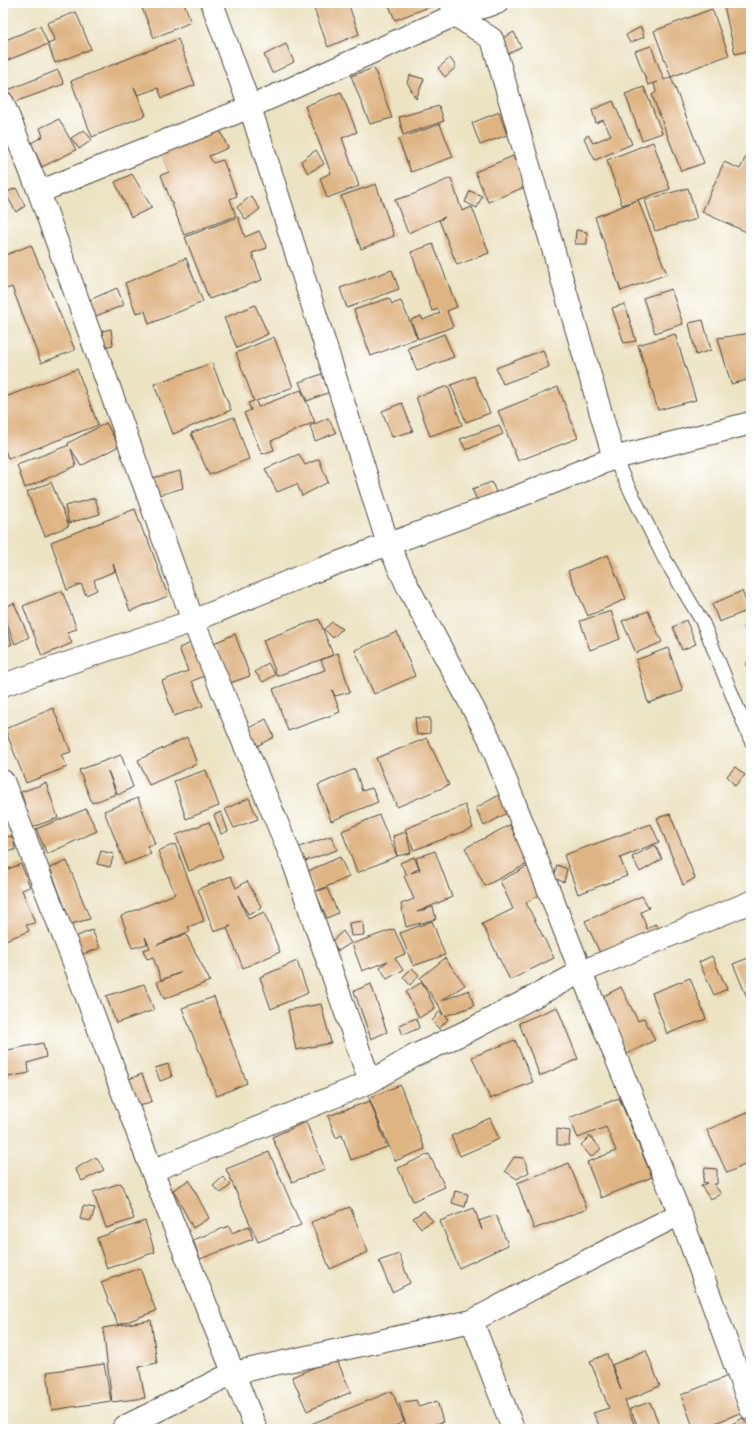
<svg xmlns="http://www.w3.org/2000/svg" width="754" height="1432" viewBox="0 0 754 1432" font-family="'EB Garamond',serif">
<style>
.building{fill:#dfb483}
.lines{fill:none;stroke-linecap:round;stroke-linejoin:round}
.lane-casing{stroke:#484742;stroke-width:15}
.street-casing{stroke:#484742;stroke-width:24}
.lane{stroke:#fff;stroke-width:13}
.street{stroke:#fff;stroke-width:22}
</style>
<rect width="100%" height="100%" fill="#fff"/>
<filter id="ink" filterUnits="userSpaceOnUse"><feTurbulence type="fractalNoise" baseFrequency=".025" numOctaves="2"/><feDisplacementMap in="SourceGraphic" scale="8" xChannelSelector="R" yChannelSelector="G"/><feConvolveMatrix kernelMatrix="1 2 1 2 8 2 1 2 1" color-interpolation-filters="sRGB"/></filter>
<filter id="wash" filterUnits="userSpaceOnUse"><feTurbulence type="fractalNoise" baseFrequency=".012" numOctaves="4" result="noise"/><feDisplacementMap in="SourceGraphic" scale="16" xChannelSelector="R" yChannelSelector="G"/><feGaussianBlur stdDeviation="0.9" result="paint"/><feColorMatrix in="noise" values="0 0 0 0 0 0 0 0 0 0 0 0 0 0 0 0 0 1.4 0 .05"/><feComposite in="paint" operator="in"/></filter>
<g filter="url(#wash)">
<rect width="100%" height="100%" fill="#ece3c3"/>
<g id="blocks">
<path class="building" d="M140 3H184L191 22 154 38Z
M312 3H348L359 34 328 47Z
M388 3H433L434 5 395 20Z
M736 3H746L751 29V50L735 54 724 6Z
M712 9 729 55 671 77 654 31Z
M76 12 91 49 55 63 48 44 55 41 47 23Z
M40 26 48 44 3 62V41Z
M641 27 644 37 630 43 626 35Z
M514 32 521 47 506 55 499 40Z
M178 39 195 85 162 98 158 88 138 95 134 87 146 115 92 137 71 81Z
M286 44 294 62 272 73 264 55Z
M651 46 664 80 671 77 704 163 681 171 652 95 656 92 654 83 658 82 648 85 635 51Z
M450 58 456 67 445 77 438 68Z
M374 68 392 118 370 124 351 76Z
M58 70 64 84 15 102 8 90Z
M410 75 424 79 416 99 407 82Z
M644 87 662 133 642 140 625 94Z
M341 92 357 132 342 138 359 186 327 198 320 178 331 173 305 106Z
M613 101 632 144 595 160 584 138 588 135 593 143 611 135 603 120 596 123 592 110Z
M439 106 444 121 403 135 399 117Z
M499 112 507 135 480 145 472 123Z
M59 119 76 150 42 167 31 143 43 136 40 128Z
M440 124 453 157 411 172 398 139Z
M219 128 228 148 209 156 213 163 223 160 237 196 230 199 236 216 184 235 161 175 169 172 160 150Z
M84 130 92 140 79 149 71 138Z
M653 142 670 189 622 205 607 160Z
M316 150 324 164 308 173 301 161Z
M749 150 751 151V234L702 212 724 162 740 169Z
M513 156 525 187 488 202 475 172Z
M132 174 152 208 131 217 115 182Z
M451 178 462 211 472 207 489 253 457 265 439 220 445 217 408 233 395 200 414 194Z
M376 184 394 236 361 249 341 196Z
M16 188 25 206 16 212 5 193Z
M688 188 697 219 655 231 645 200Z
M470 191 482 196 477 208 465 202Z
M251 196 260 209 246 220 237 207Z
M638 200 667 274 621 291 595 217Z
M238 217 245 237 259 231 267 248 252 253 262 280 209 299 185 237Z
M576 230 587 232V244H575Z
M433 244 457 307 447 311 453 327 418 339 411 320 421 316 423 320 440 313 438 309 432 311 411 252Z
M31 245 75 350 41 363 12 287 3 290V256Z
M186 258 203 302 149 324 145 311 136 313 125 283Z
M392 270 399 289 347 308 340 288Z
M117 288 124 305 93 317 87 301Z
M671 289 683 324 655 333 643 298Z
M389 298 392 304 401 301 417 338 371 356 354 310Z
M625 304 636 341 624 343 612 308Z
M255 305 268 334 237 348 224 318Z
M703 320 711 350 696 355 689 323Z
M111 329 113 345 104 347 102 331Z
M751 333V379L731 384 718 338Z
M444 334 454 357 417 371 408 348Z
M675 334 696 400 658 410 638 345Z
M274 337 293 387 256 401 258 407 301 390 315 422 271 441 274 450 262 454 244 413 251 410 248 403 254 401 236 353Z
M543 350 549 367 503 384 496 368Z
M212 363 231 410 173 434 154 384Z
M77 369 98 425 8 459 3 444V398Z
M322 374 330 392 307 401 299 382Z
M474 376 490 413 466 422 451 385Z
M448 386 462 425 430 436 416 397Z
M558 387 578 438 518 461 498 411Z
M402 403 413 431 392 437 382 411Z
M234 417 249 459 209 475 191 433Z
M328 418 336 433 315 441 310 426Z
M106 423 119 446 81 466 71 449 76 466 25 488 17 465 69 445 68 443Z
M499 425 503 434 466 450 460 439Z
M299 454 305 465 319 459 328 482 302 496 297 484 277 492 265 469Z
M180 471 183 488 159 495 152 478Z
M51 482 69 526 45 536 27 492Z
M492 482 498 498 479 505 472 489Z
M95 498 100 514 69 523 65 506Z
M135 509 145 537H147L168 596 130 611 113 564 115 571 94 580 97 590 86 595 81 584 67 590 51 542Z
M608 555 626 599 588 616 568 571Z
M62 591 77 629 67 632 72 643 42 656 23 606Z
M742 591 749 610 719 622 712 604Z
M14 603 29 637 15 644 3 614V608Z
M611 611 620 639 590 650 580 621Z
M648 611 662 642 636 653 622 621Z
M3 617 12 644 3 648Z
M319 619 333 655 277 676 263 640Z
M686 620 696 644 682 650 673 627Z
M332 622 342 629 333 638 324 629Z
M751 622V639L744 626Z
M397 632 415 676 374 694 355 650Z
M235 634 250 676 230 683 214 643Z
M191 643 205 676 192 681 203 706 174 716 162 681 188 671 179 648Z
M668 648 683 691 648 703 636 660Z
M338 653 350 692 335 696 332 690 340 712 288 731 273 689 325 670 321 660Z
M751 659V672L745 664Z
M268 663 275 675 263 682 255 672Z
M53 708 71 752 61 755 67 767 26 783 5 729Z
M415 718H430V733L417 735Z
M266 719 274 737 255 747 247 729Z
M187 737 197 764 149 785 138 760Z
M427 738 449 785 397 807 376 758Z
M121 755 133 787 118 795 108 771 116 794 92 803 79 770Z
M735 767 745 775 735 786 727 776Z
M355 769 362 791 372 788 378 802 331 821 318 785Z
M206 770 219 806 186 819 174 781Z
M46 783 58 818 32 827 21 792Z
M499 795 507 813 484 826 476 808Z
M138 798 155 844 147 846 151 854 125 864 104 811Z
M249 798 258 819 234 828 225 809Z
M465 805 473 828 414 850 405 829Z
M86 809 97 831 47 854 36 829Z
M221 812 228 831 221 834 214 815Z
M670 814 695 878 683 885 657 818Z
M379 815 397 856 357 873 342 831Z
M209 822 223 858 189 871 176 835Z
M651 824 659 842 620 858 627 876 578 894 564 855Z
M510 825 529 863 485 886 465 848Z
M406 832 411 853 397 856 393 836Z
M3 836 14 837 15 850 3 851Z
M331 836 337 850 305 861 299 847Z
M175 844 204 921 188 927 190 931 157 945 186 934 210 981 164 999 157 982 182 972 161 980 153 957 147 959 143 950 150 948 145 937 147 944 132 948 121 916 175 894 158 851Z
M655 845 662 859 640 872 632 857Z
M101 851 114 854 110 867 97 864Z
M435 851 452 897 417 912 433 907 436 919 406 927 401 904 414 899 404 876 407 875 400 863 414 857 419 868 411 873 420 870 416 858Z
M340 857 349 877 317 891 327 888 338 913 327 918 306 872Z
M67 861 90 919 71 924 50 868Z
M21 864 30 887 22 890 35 923 26 925 29 931 3 941V871Z
M530 865 544 892 526 903 554 958 510 980 482 924 513 909 500 881Z
M557 865 567 869 564 882 554 878Z
M231 876 236 888 247 881 262 908 248 914 238 895 248 919 264 912 280 952 243 968 227 928 231 926 214 932 198 889Z
M642 896 649 908 641 912 647 929 655 924 659 929 602 957 585 921Z
M363 921 364 935 351 936 349 923Z
M432 921 445 955 413 966 400 933Z
M394 929 405 954 395 958 403 970 387 979 380 967 388 961 362 971 352 944Z
M92 930 100 948 83 954 75 937Z
M343 931 351 943 338 951 332 941Z
M712 956 727 989 714 995 699 962Z
M751 957V1007L733 964Z
M445 958 465 985 441 1001 469 990 474 1006 445 1016 448 1019 439 1029 432 1021 440 1011 443 1015 438 1003 437 1004 420 978Z
M297 961 308 993 271 1009 260 977Z
M412 968 419 975 410 985 403 977Z
M690 978 706 1019 667 1034 652 993Z
M422 982 435 1008 419 1018 406 992Z
M144 984 154 1010 116 1023 106 996Z
M371 984 387 1032 371 1039 354 991Z
M621 987 638 1021 644 1018 655 1040 627 1054 600 998Z
M214 997 247 1083 217 1096 182 1008Z
M321 1004 331 1043 296 1050 288 1010Z
M557 1007 578 1059 540 1076 519 1023Z
M416 1018 419 1028 403 1035 399 1025Z
M515 1040 533 1082 490 1099 472 1057Z
M43 1043 46 1057 28 1063 29 1073 3 1078V1051Z
M168 1064 172 1077 160 1081 155 1068Z
M142 1074 152 1101 138 1107 129 1079Z
M400 1085 425 1149 395 1161 369 1098Z
M619 1098 652 1177 601 1198 587 1162 616 1151 606 1127 578 1138 569 1118Z
M370 1101 387 1147 351 1160 342 1135 336 1138 328 1116Z
M751 1111V1162L727 1173 707 1130Z
M490 1118 499 1139 460 1156 451 1136Z
M306 1122 325 1169 292 1182 272 1137Z
M557 1129 570 1131 569 1145H557Z
M590 1136 601 1149 591 1157 581 1145Z
M269 1152 301 1225 258 1242 226 1169Z
M429 1154 445 1187 413 1201 398 1168Z
M96 1157 104 1170 82 1181 75 1169Z
M514 1157 524 1158 529 1172 517 1179 505 1171Z
M569 1163 587 1209 534 1229 517 1183Z
M705 1168 717 1169V1184H714L721 1194 710 1199 701 1186 707 1183 703 1182Z
M223 1177 231 1185 221 1193 213 1186Z
M189 1180 209 1218 193 1228 173 1190Z
M121 1183 134 1219 106 1228 93 1192Z
M455 1191 468 1194 465 1207 452 1203Z
M83 1206 95 1208 91 1221 80 1219Z
M350 1207 368 1252 330 1269 311 1222Z
M474 1208 482 1230 479 1221 496 1215 508 1245 459 1268 440 1221Z
M424 1211 433 1221 421 1228 413 1218Z
M145 1221 155 1252 107 1269 97 1238Z
M229 1226 232 1233 249 1226 253 1239 200 1259 193 1240Z
M399 1254 410 1283 392 1292 379 1261Z
M140 1268 156 1311 118 1325 101 1282Z
M151 1320 157 1363 139 1367 145 1398 112 1402 103 1328Z
M646 1350 660 1386 625 1401 636 1429H601L593 1413 609 1408 590 1361 607 1354 621 1390 612 1365Z
M336 1358 351 1392 307 1411 292 1377Z
M104 1364 111 1401 52 1410 47 1372Z
M728 1376 742 1412 701 1429H694L681 1395Z
M392 1391 404 1422 386 1429H313L311 1424Z
M416 1400 419 1407 437 1401 443 1422 417 1429H407L399 1403Z
M650 1402 661 1429H639L630 1409Z
M743 1418 751 1429H731L728 1426Z"/>
</g>
</g>
<g filter="url(#ink)">
<use href="#blocks" fill-opacity="0" stroke="#484742" stroke-width="1"/>
<g class="lines">
<g class="lane-casing">
<path id="lane" d="M614 458 664 558 703 623 751 741"/>
</g>
<g class="street-casing">
<path id="street" d="M212 3 250 107 388 544 408 587 489 738 581 972 680 1214 751 1409
M452 6 455 15 497 3
M3 103 39 192 193 621 293 861 370 1082
M39 192 250 107 455 15 492 39 614 458
M3 685 193 621 302 576 519 496 614 458 751 423
M3 781 71 955 152 1171 256 1429
M152 1171 370 1082 414 1056 472 1029 581 972 751 902
M472 1321 513 1429
M123 1429 124 1427 233 1373 472 1321 541 1284 680 1214"/>
</g>
<use href="#lane" class="lane"/>
<use href="#street" class="street"/>
</g>
</g>
<rect width="754" height="1432" fill="none" stroke="#fff" stroke-width="16"/>
</svg>
